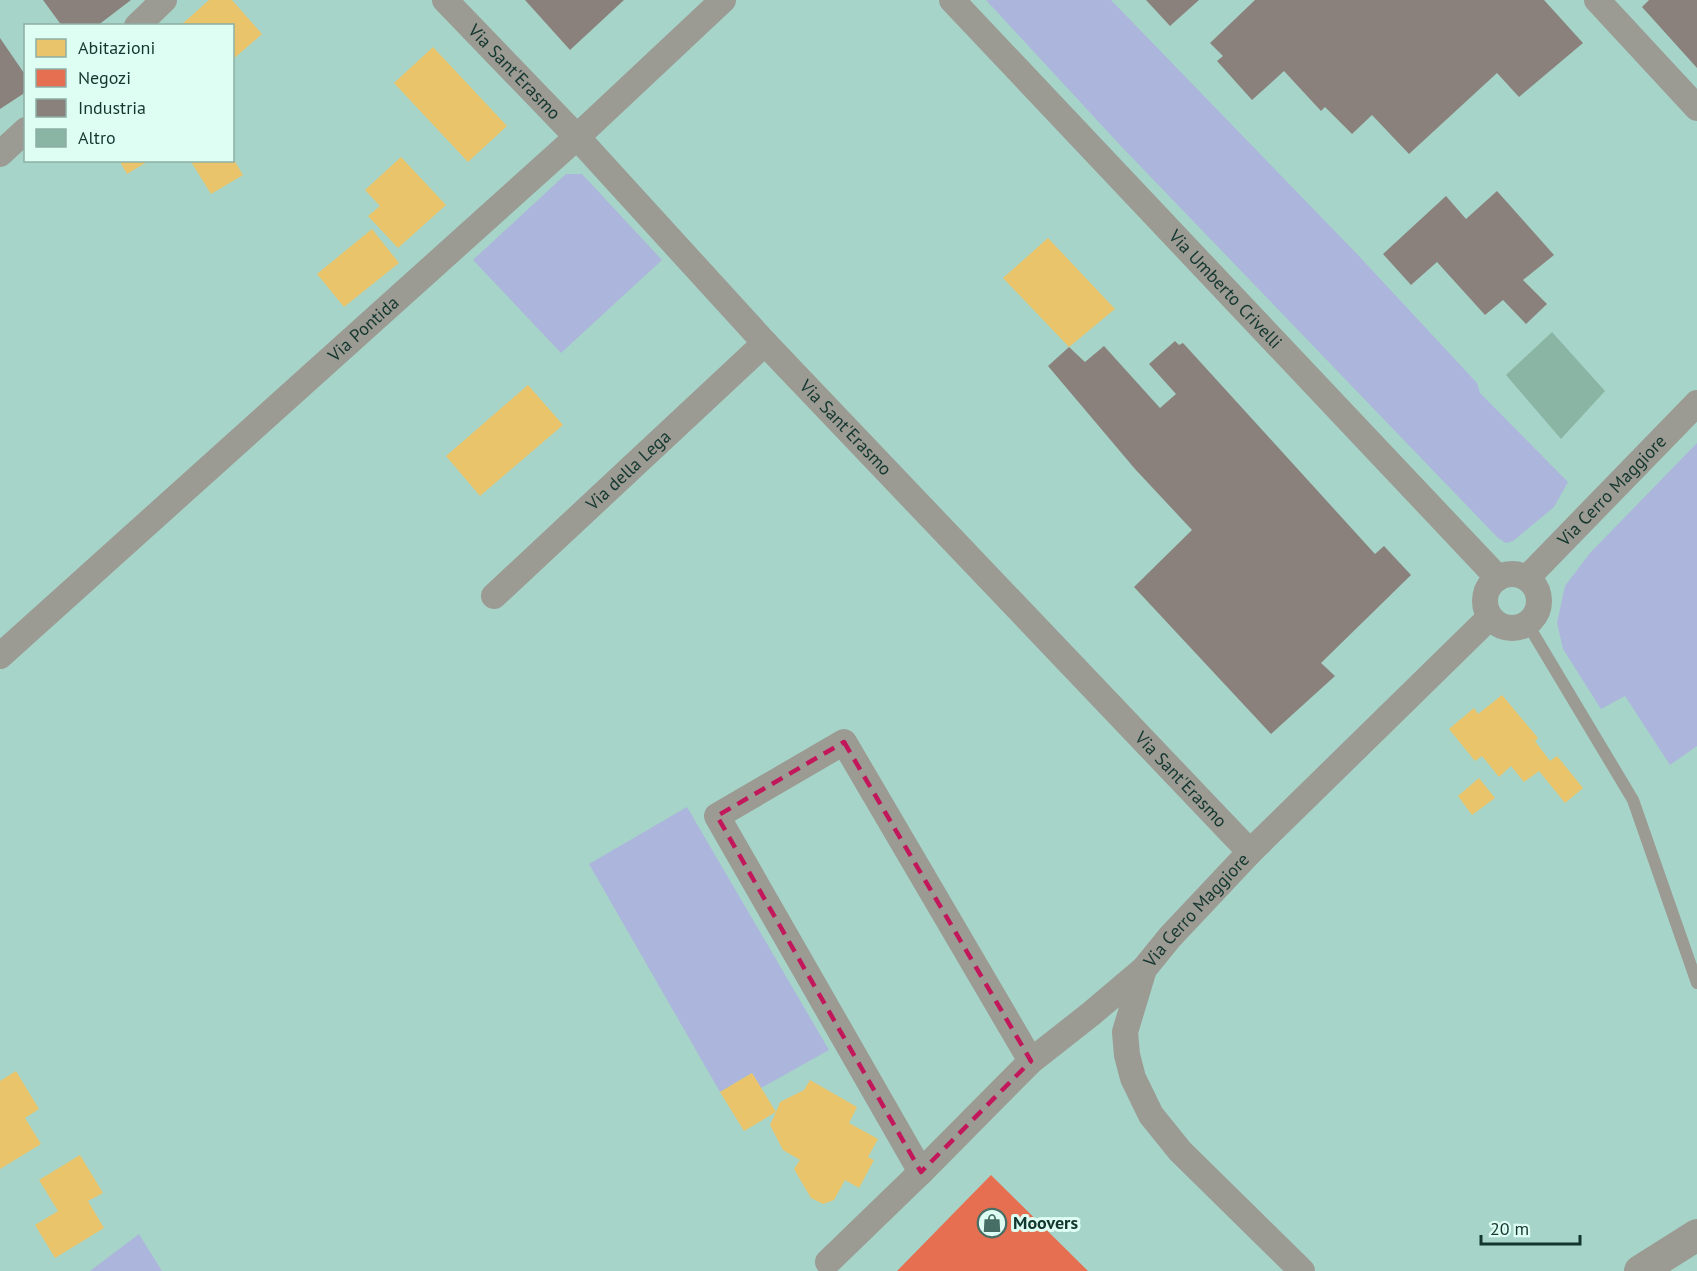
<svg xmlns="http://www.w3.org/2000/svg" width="1697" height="1271" viewBox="0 0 1697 1271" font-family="'PT Sans',sans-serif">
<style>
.green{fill:#acb5db}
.homes{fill:#e9c46a}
.shops{fill:#e76f51}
.industry{fill:#8a817c}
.building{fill:#8ab5a4}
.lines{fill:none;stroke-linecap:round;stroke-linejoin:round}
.service{stroke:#9b9a93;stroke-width:12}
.minor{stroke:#9b9a93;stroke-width:26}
.tertiary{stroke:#9b9a93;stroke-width:32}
.marked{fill:none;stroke:#c2185b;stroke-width:4.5;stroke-dasharray:12 8;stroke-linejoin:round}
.labels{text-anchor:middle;stroke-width:6;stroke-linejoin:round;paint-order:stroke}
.street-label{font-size:18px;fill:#13372f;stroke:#defef4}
.poi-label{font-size:18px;font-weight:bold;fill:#13372f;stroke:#defef4;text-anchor:start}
</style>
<rect width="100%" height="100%" fill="#a7d4c9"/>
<path class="green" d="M986 0H1111L1357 254 1477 383 1480 393 1568 482 1554 507 1513 541 1506 543 1498 538 1119 144Z
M566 174H582L662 260 561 353 473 260Z
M1697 443V746L1670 765 1625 696 1601 709 1563 649 1557 623 1565 586 1590 553Z
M687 807 829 1050 761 1088 752 1073 720 1092 589 864Z
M139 1234 162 1271H90Z"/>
<path class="homes" d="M209 0H232L262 34 232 60V26H180Z
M433 47 507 126 468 162 394 83Z
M401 157 446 205 398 248 368 216 380 206 365 190Z
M119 160H150L127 174Z
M190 160H234L243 175 211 194Z
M372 229 399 263 344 307 317 274Z
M1048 238 1115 309 1069 347 1003 278Z
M528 385 563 425 480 496 446 456Z
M1502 695 1538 738 1535 741 1550 761 1557 756 1583 788 1565 803 1539 771 1524 782 1511 766 1499 777 1482 756 1475 761 1449 729 1474 708 1478 714Z
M1479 778 1495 798 1472 815 1458 796Z
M16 1071 39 1109 25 1118 41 1144 0 1169V1081Z
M752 1073 776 1112 780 1102 804 1090 810 1080 857 1107 849 1123 878 1139 868 1157 874 1160 859 1188 845 1180 834 1200 823 1204 811 1198 794 1169 800 1160 783 1150 770 1125 776 1112 744 1131 720 1092Z
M80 1155 103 1193 88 1201 104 1228 55 1258 35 1225 58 1211 39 1180Z"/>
<path class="shops" d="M991 1175 1088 1271H897Z"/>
<path class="industry" d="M43 0H131L97 26H62Z
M525 0H624L570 50Z
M1146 0H1199L1170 26Z
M1255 0H1544L1583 43 1519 97 1497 73 1409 154 1372 115 1352 134 1325 107 1321 111 1284 71 1252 100 1217 61 1223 56 1210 43Z
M1649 0H1697V68L1642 7Z
M0 38 26 76V92L0 109Z
M1497 191 1554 255 1523 280 1547 304 1526 324 1503 300 1485 315 1437 262 1411 285 1383 254 1446 196 1466 219Z
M1175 341 1179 345 1183 343 1375 554 1384 546 1411 575 1321 663 1335 676 1271 734 1134 587 1192 530 1135 469 1048 366 1069 347 1085 362 1104 346 1160 408 1176 394 1149 364Z"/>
<path class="building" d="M1552 332 1605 391 1561 439 1506 375Z"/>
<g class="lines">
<path class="service" d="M1527 623 1633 800 1697 983"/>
<g class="minor">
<path id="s1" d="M445 0 577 137 765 343 1250 852"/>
<path id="s2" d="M952 0 1498 578"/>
<path d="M1597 0 1697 108"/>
<path d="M137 26 164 0"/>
<path d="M0 154 26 130"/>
<circle cx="1512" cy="601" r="27"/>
<path id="s3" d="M1527 578 1697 403"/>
<path id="s4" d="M494 596 765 343"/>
<path id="s5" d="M0 656 577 137 723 0"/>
<path d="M1031 1061 844 742 717 816 921 1172 1031 1061 1092 1013 1144 969"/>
<path d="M828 1262 921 1172"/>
<path id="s6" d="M1302 1271 1180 1151 1151 1115 1133 1078 1127 1055 1125 1032 1144 969 1170 937 1250 852 1490 617"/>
</g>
<path class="tertiary" d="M1640 1271 1697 1235"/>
</g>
<path class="marked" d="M844 742 1031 1061 921 1172 717 816Z"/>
<defs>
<g id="shop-ring" transform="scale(1.5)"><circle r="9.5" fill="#defef4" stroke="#476e65" stroke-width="1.5"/><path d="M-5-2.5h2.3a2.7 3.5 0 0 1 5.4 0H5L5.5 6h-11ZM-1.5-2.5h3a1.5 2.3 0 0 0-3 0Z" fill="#476e65"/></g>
</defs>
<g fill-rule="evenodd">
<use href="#shop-ring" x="992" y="1223"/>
</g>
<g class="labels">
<g class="street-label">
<text dy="6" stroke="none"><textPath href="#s1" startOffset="100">Via Sant'Erasmo</textPath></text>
<text dy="6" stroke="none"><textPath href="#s2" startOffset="398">Via Umberto Crivelli</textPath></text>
<text dy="6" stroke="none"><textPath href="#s5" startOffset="489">Via Pontida</textPath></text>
<text dy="6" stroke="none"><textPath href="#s1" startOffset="586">Via Sant'Erasmo</textPath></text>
<text dy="6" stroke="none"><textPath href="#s4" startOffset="184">Via della Lega</textPath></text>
<text dy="6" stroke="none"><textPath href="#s3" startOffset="122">Via Cerro Maggiore</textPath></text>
<text dy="6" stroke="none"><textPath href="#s1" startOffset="1072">Via Sant'Erasmo</textPath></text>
<text dy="6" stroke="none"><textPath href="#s6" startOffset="450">Via Cerro Maggiore</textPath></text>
</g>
<g class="poi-label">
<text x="1013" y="1229">Moovers</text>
</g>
</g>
<rect x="24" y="24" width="210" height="138" fill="#defef4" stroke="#8daea5" stroke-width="1.5"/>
<rect x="36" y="39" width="30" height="18" fill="#e9c46a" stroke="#8daea5" stroke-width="1.5"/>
<text x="78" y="54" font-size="18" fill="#13372f">Abitazioni</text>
<rect x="36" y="69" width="30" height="18" fill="#e76f51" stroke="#8daea5" stroke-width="1.5"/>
<text x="78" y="84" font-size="18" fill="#13372f">Negozi</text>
<rect x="36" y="99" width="30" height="18" fill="#8a817c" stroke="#8daea5" stroke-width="1.5"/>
<text x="78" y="114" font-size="18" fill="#13372f">Industria</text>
<rect x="36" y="129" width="30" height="18" fill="#8ab5a4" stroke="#8daea5" stroke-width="1.5"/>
<text x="78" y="144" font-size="18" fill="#13372f">Altro</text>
<path d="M1481 1235v9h99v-9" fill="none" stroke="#13372f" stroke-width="3"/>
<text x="1490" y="1235" font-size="18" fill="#13372f" stroke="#defef4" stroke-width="4.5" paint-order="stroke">20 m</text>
</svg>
